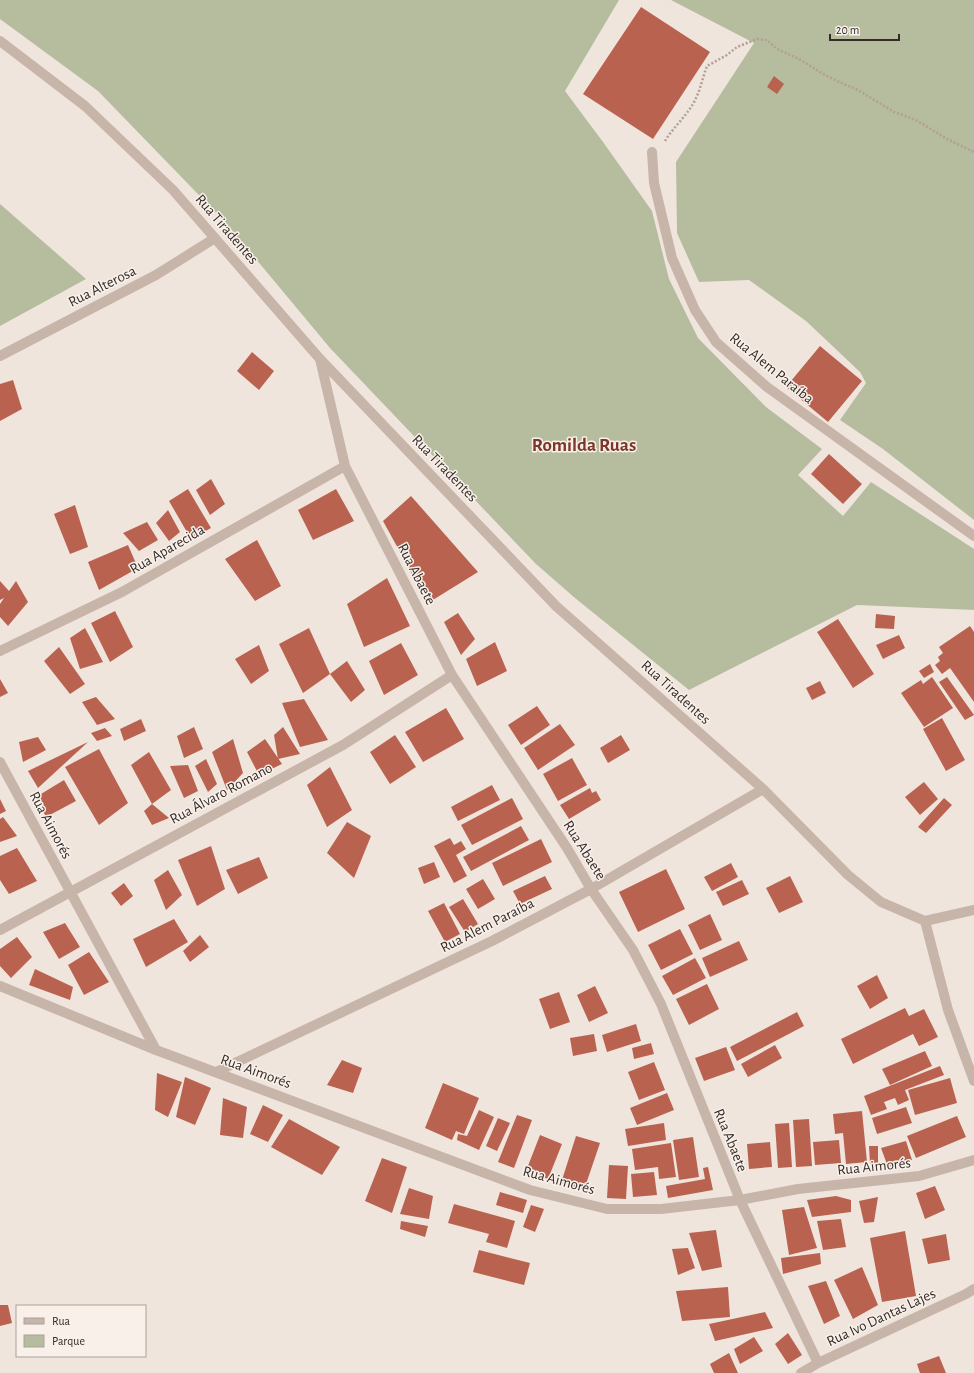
<svg xmlns="http://www.w3.org/2000/svg" width="974" height="1373" viewBox="0 0 974 1373" font-family="'Alegreya Sans',sans-serif">
<style>
.green{fill:#b5bd9e}
.building{fill:#ba6250}
.lines{fill:none;stroke-linecap:round;stroke-linejoin:round}
.path{stroke:#b29f94;stroke-width:2.5;stroke-dasharray:2 2;stroke-linecap:butt}
.minor{stroke:#c7b5aa;stroke-width:10}
.labels{text-anchor:middle;stroke-width:3;stroke-linejoin:round;paint-order:stroke}
.street-label{font-size:15px;fill:#352c29;stroke:#f8f0e9}
.district-label{font-size:19px;font-weight:bold;fill:#7c372a;stroke:#f8f0e9}
</style>
<rect width="100%" height="100%" fill="#f0e5dd"/>
<path class="green" d="M0 0H619L565 91 603 142 652 211 669 279 698 338 766 407 822 449 798 475 843 516 871 482 974 549V610L857 605 689 690 575 598 536 564 330 348 226 223 98 91 0 19Z
M671 0H974V520L883 449 840 420 866 383 860 372 806 321 749 280 699 282 677 233 676 162 754 43Z
M0 204 86 279 0 326Z"/>
<path class="building" d="M641 7 710 52 653 139 583 94Z
M774 76 784 84 777 94 767 87Z
M820 346 862 381 828 422 786 387Z
M252 352 274 371 259 390 237 371Z
M13 380 22 409 0 421V384Z
M829 454 862 484 843 504 811 474Z
M211 479 225 504 210 515 196 490Z
M188 489 211 528 191 539 169 501Z
M336 489 354 521 313 540 298 510Z
M411 496 478 572 428 603 383 521Z
M75 505 88 547 70 554 54 514Z
M168 510 180 532 169 541 156 523Z
M147 522 158 540 139 551 123 533Z
M257 540 281 586 255 601 225 559Z
M128 545 138 568 99 590 88 562Z
M387 578 410 626 364 647 347 604Z
M0 581 9 591 16 581 28 602 8 626 0 617V604L4 598 0 600Z
M115 611 133 647 110 662 91 623Z
M458 613 475 639 461 655 444 622Z
M876 614 895 616 894 629 875 628Z
M838 619 874 674 853 688 817 632Z
M970 626 974 632V702L950 668 942 674 935 665 940 661 938 657 943 653 939 647Z
M85 628 103 662 80 669 70 638Z
M309 628 330 674 347 661 365 690 351 702 330 674 303 693 279 644Z
M899 635 905 648 883 659 876 645Z
M495 642 507 671 477 686 466 659Z
M401 643 418 675 384 695 369 661Z
M259 645 269 671 251 684 235 659Z
M59 647 85 684 70 694 44 661Z
M930 664 934 672 924 678 919 671Z
M932 677 953 708 924 727 901 693 921 680 923 684Z
M947 677 974 715 965 720 939 682Z
M0 679 8 693 0 697Z
M820 681 826 693 812 700 806 688Z
M96 697 115 719 97 725 82 702Z
M304 699 328 740 300 747 282 703Z
M537 706 550 725 521 745 508 725Z
M446 708 464 739 423 762 405 732Z
M942 718 965 760 946 771 923 729Z
M141 719 146 731 124 741 120 729Z
M560 724 575 745 538 770 524 748Z
M194 727 203 749 184 758 177 736Z
M283 727 300 754 278 759 274 735Z
M105 728 112 736 97 741 91 733Z
M395 735 416 767 390 784 370 752Z
M621 735 630 750 608 763 600 748Z
M38 737 46 750 23 762 19 742Z
M233 739 243 773 227 790 212 752Z
M265 739 282 764 259 775 247 752Z
M88 742 38 788 28 771Z
M99 749 128 803 99 825 65 767Z
M149 752 171 790 152 804 131 765Z
M572 758 587 785 558 801 543 774Z
M206 759 217 784 208 792 195 766Z
M188 765 198 791 184 798 170 766Z
M330 767 352 810 327 827 307 785Z
M64 780 76 801 46 817 36 797Z
M924 782 938 799 920 815 905 797Z
M492 785 500 800 458 821 451 807Z
M590 788 592 793 596 791 601 800 569 819 560 805Z
M512 798 523 819 472 845 461 825Z
M944 798 952 805 926 833 918 827Z
M0 799 6 811 0 814Z
M152 804 169 818 152 825 144 811Z
M3 817 17 836 0 842V819Z
M347 822 371 836 354 878 327 853Z
M521 826 529 840 471 871 463 857Z
M450 838 454 845 461 841 466 849 456 855 467 876 454 883 434 846Z
M541 839 552 862 503 886 492 863Z
M211 846 225 889 197 906 178 860Z
M17 848 37 881 9 894 0 880V856Z
M259 857 268 878 238 894 226 870Z
M434 862 440 877 424 884 418 868Z
M731 863 738 877 712 891 704 877Z
M666 869 685 909 638 932 619 892Z
M168 870 182 895 166 910 154 880Z
M545 876 552 889 520 904 513 891Z
M790 876 803 902 779 913 766 888Z
M483 879 495 899 478 909 466 889Z
M742 880 749 894 723 906 716 892Z
M124 883 133 896 121 906 111 893Z
M463 899 478 924 465 932 449 907Z
M444 903 460 934 445 942 428 911Z
M710 914 722 940 700 950 688 925Z
M174 919 188 942 146 967 133 939Z
M65 923 80 947 59 959 43 932Z
M680 929 693 954 661 970 648 945Z
M200 935 209 947 190 962 183 951Z
M17 937 32 957 11 978 0 966V949Z
M739 941 748 960 710 977 702 958Z
M89 952 109 982 84 995 68 965Z
M695 958 706 978 673 995 662 976Z
M35 969 73 987 70 1000 29 985Z
M877 975 888 998 870 1009 857 986Z
M707 984 719 1009 689 1025 676 999Z
M595 986 608 1013 589 1022 577 995Z
M559 992 570 1022 550 1029 539 999Z
M905 1008 909 1016 924 1009 938 1037 919 1046 913 1034 853 1064 841 1039Z
M797 1012 804 1026 737 1061 730 1047Z
M636 1024 641 1041 607 1052 602 1035Z
M594 1034 597 1051 573 1056 570 1038Z
M651 1043 654 1054 634 1059 632 1048Z
M775 1045 782 1058 748 1077 741 1064Z
M726 1047 735 1070 704 1081 695 1058Z
M925 1051 932 1066 890 1085 882 1069Z
M342 1060 362 1068 353 1093 327 1085Z
M654 1062 665 1090 639 1100 628 1072Z
M940 1066 944 1075 905 1090 909 1100 898 1105 895 1098 884 1102 887 1109 871 1115 864 1096Z
M157 1073 182 1082 168 1117 155 1110Z
M185 1077 211 1088 195 1125 176 1117Z
M950 1078 957 1103 915 1115 908 1090Z
M443 1083 479 1098 464 1134 456 1131 452 1140 425 1128Z
M667 1093 674 1110 637 1125 630 1108Z
M223 1098 247 1107 243 1138 220 1135Z
M263 1105 283 1115 268 1142 250 1134Z
M906 1107 912 1123 877 1134 872 1118Z
M479 1110 494 1117 479 1150 457 1140 458 1134 467 1136Z
M862 1111 867 1162 846 1164 843 1133 835 1134 833 1114Z
M517 1115 532 1120 514 1168 498 1162Z
M957 1116 966 1137 916 1158 907 1136Z
M498 1118 510 1123 497 1151 486 1146Z
M289 1119 340 1147 322 1175 271 1147Z
M809 1119 812 1166 796 1167 793 1120Z
M664 1123 666 1140 628 1146 625 1129Z
M789 1123 792 1167 778 1168 775 1124Z
M540 1135 562 1144 548 1179 526 1171Z
M576 1136 600 1143 584 1190 561 1183Z
M693 1137 699 1177 679 1180 673 1140Z
M839 1140 841 1163 815 1165 813 1142Z
M906 1141 912 1160 888 1167 881 1148Z
M770 1142 772 1167 749 1169 747 1144Z
M671 1143 676 1177 659 1179 658 1167 635 1170 632 1149Z
M869 1146H878V1163L870 1164Z
M382 1158 407 1167 392 1213 365 1201Z
M609 1165 628 1166 626 1199 607 1198Z
M708 1167 713 1190 668 1198 666 1186 705 1179 703 1168Z
M654 1172 657 1195 633 1197 631 1174Z
M935 1186 945 1210 925 1219 916 1193Z
M409 1188 433 1196 429 1219 400 1214Z
M500 1192 527 1200 523 1213 496 1205Z
M836 1196 851 1200V1212L812 1217 807 1200Z
M878 1197 874 1222 864 1223 859 1201Z
M454 1204 515 1221 507 1248 486 1242 489 1234 448 1223Z
M531 1205 544 1209 535 1232 523 1227Z
M804 1207 817 1248 789 1255 782 1210Z
M841 1219 846 1247 823 1250 817 1221Z
M401 1221 428 1226 425 1237 400 1229Z
M716 1230 722 1267 702 1271 689 1233Z
M905 1231 916 1296 882 1302 870 1238Z
M946 1234 950 1260 928 1264 922 1239Z
M688 1248 695 1268 678 1275 672 1249Z
M479 1250 530 1263 524 1285 473 1272Z
M820 1253 821 1264 783 1274 781 1258Z
M862 1267 878 1305 853 1319 834 1280Z
M826 1281 840 1316 824 1324 808 1286Z
M728 1287 730 1317 682 1321 676 1291Z
M0 1305H8L12 1323 0 1326Z
M765 1312 773 1328 715 1341 709 1324Z
M788 1333 802 1355 788 1364 775 1344Z
M754 1337 763 1351 740 1364 734 1349Z
M729 1353 738 1373H714L710 1364Z
M939 1356 946 1373H920L917 1364Z"/>
<g class="lines">
<path class="path" d="M665 141C674 126 689 114 696 98 701 88 703 76 707 66L727 55 737 47 757 39 767 40 777 49 799 59 820 72 837 81 858 90 894 112 916 120 947 139 974 152"/>
<path class="minor" d="M0 41 85 106 173 190 320 359 556 606 763 789 848 875 881 902 925 921 974 910
M652 152 654 183 672 258 695 310 716 342 767 387 974 536
M0 356 156 275 215 238
M320 359 345 466 452 675 567 848 591 889 633 950 661 1004 740 1200 818 1363
M0 651 122 592 345 466
M0 762 156 1050
M925 921 948 1010 974 1081
M0 930 343 745 452 675
M0 986 156 1050 530 1190 607 1209H661L740 1200 798 1189 919 1176 974 1160
M216 1072 492 941 591 889 763 789
M801 1373 818 1363 966 1294 974 1289"/>
</g>
<g class="labels">
<g class="street-label">
<text transform="translate(227 229) rotate(49)" y="5">Rua Tiradentes</text>
<text transform="translate(102 286) rotate(-27)" y="5">Rua Alterosa</text>
<text transform="translate(772 368) rotate(39)" y="5">Rua Alem Paraíba</text>
<text transform="translate(445 468) rotate(46)" y="5">Rua Tiradentes</text>
<text transform="translate(167 549) rotate(-30)" y="5">Rua Aparecida</text>
<text transform="translate(417 574) rotate(63)" y="5">Rua Abaete</text>
<text transform="translate(676 692) rotate(42)" y="5">Rua Tiradentes</text>
<text transform="translate(221 793) rotate(-28)" y="5">Rua Álvaro Romano</text>
<text transform="translate(51 825) rotate(62)" y="5">Rua Aimorés</text>
<text transform="translate(585 850) rotate(58)" y="5">Rua Abaete</text>
<text transform="translate(487 925) rotate(-27)" y="5">Rua Alem Paraíba</text>
<text transform="translate(256 1071) rotate(20)" y="5">Rua Aimorés</text>
<text transform="translate(731 1140) rotate(68)" y="5">Rua Abaete</text>
<text transform="translate(874 1166) rotate(-6)" y="5">Rua Aimorés</text>
<text transform="translate(559 1180) rotate(15)" y="5">Rua Aimorés</text>
<text transform="translate(881 1317) rotate(-25)" y="5">Rua Ivo Dantas Lajes</text>
</g>
<g class="district-label">
<text x="584" y="451">Romilda Ruas</text>
</g>
</g>
<rect x="16" y="1305" width="130" height="52" fill="#f8f0e9" stroke="#aaa29c"/>
<rect x="24" y="1318" width="20" height="6" fill="#c7b5aa" stroke="#aaa29c"/>
<text x="52" y="1325" font-size="12" fill="#352c29">Rua</text>
<rect x="24" y="1335" width="20" height="12" fill="#b5bd9e" stroke="#aaa29c"/>
<text x="52" y="1345" font-size="12" fill="#352c29">Parque</text>
<path d="M830 34v6h69v-6" fill="none" stroke="#352c29" stroke-width="2"/>
<text x="836" y="34" font-size="12" fill="#352c29" stroke="#f8f0e9" stroke-width="3" paint-order="stroke">20 m</text>
</svg>
